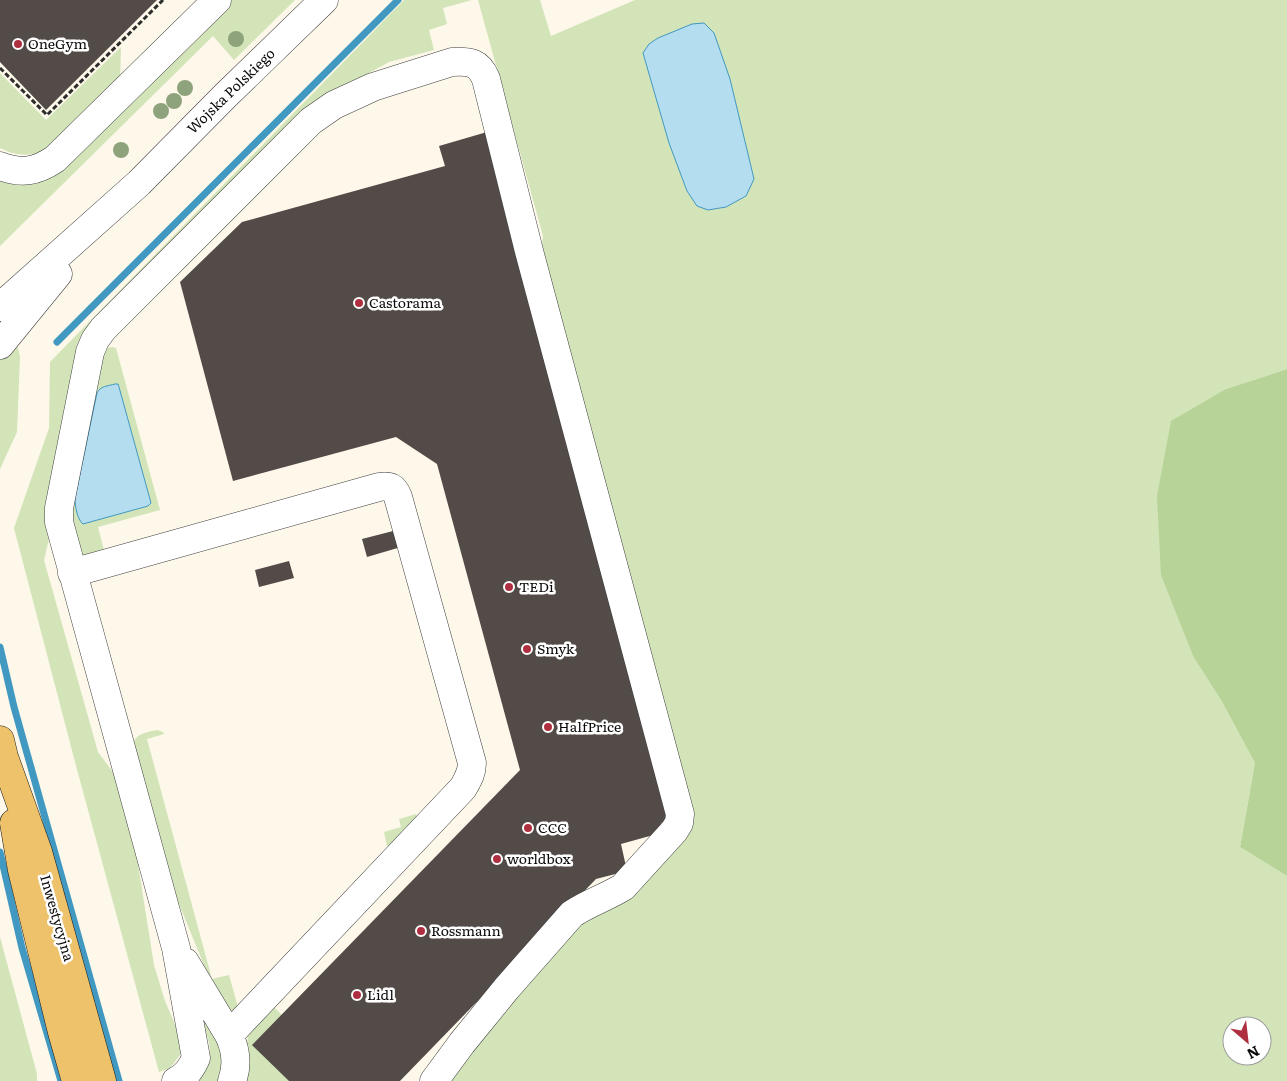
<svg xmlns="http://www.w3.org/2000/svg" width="1287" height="1081" viewBox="0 0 1287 1081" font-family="Literata,serif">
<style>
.green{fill:#d2e4b8;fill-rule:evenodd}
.forest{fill:#b8d398}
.water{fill:#b4def0;stroke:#4198c1}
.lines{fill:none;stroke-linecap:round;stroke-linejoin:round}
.stream{stroke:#4198c1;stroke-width:7}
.building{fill:#524b48}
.minor-casing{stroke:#3e3e3e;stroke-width:29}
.major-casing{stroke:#1c1c1c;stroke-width:29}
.path{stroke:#2d2d2d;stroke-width:3;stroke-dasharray:5 2.5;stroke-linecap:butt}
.minor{stroke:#fff;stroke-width:28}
.major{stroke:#edc26b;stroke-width:28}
.tree{fill:#8ea27c}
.poi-dot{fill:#ae3040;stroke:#fff;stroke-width:2}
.labels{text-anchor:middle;stroke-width:5;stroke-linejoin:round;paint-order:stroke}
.poi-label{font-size:14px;fill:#0b0b0b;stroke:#fff;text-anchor:start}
.street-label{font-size:14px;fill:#0b0b0b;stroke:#fff}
</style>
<rect width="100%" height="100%" fill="#fdf8ea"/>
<path class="green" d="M232 0H295L234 60 213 36 0 246V177L58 170Z
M404 0H472L443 8 447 24 429 30 434 50 389 62 318 101 101 319 44 560 98 752 116 776 136 852 154 965 165 1001 177 1029 182 1048 180 1055 171 1067 165 1070 159 1072 75 762 14 528 49 428 50 362Z
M478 0H540L551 36 635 0H1287V369L1226 389 1194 658 1221 700 1255 763 1240 847 1287 876V1081H448L562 939 685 837 541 254 543 236ZM1232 1026H1262V1056H1232Z
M121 47 120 83 49 150C30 156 18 157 0 148V73L46 120Z
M12 342 18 348 20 357 17 432 0 469V358Z
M112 347 116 348 160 510 98 527 104 550 80 556 66 530 102 351 107 348Z
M157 730 163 732 164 734 147 739 212 979 229 975 239 1011 233 1018 210 980 175 894 163 859 133 744C136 733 148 732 157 730Z
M416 814 418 822 389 847 387 846 384 832 401 827 399 819Z
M0 937 37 1074V1081H0Z
M272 1005 282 1015 289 1081H246L249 1065 247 1043 249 1030Z
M198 1012 220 1042 225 1055 221 1076 218 1081H198C219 1057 208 1038 198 1012Z"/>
<path class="forest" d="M1287 369V876L1240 847 1255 763 1221 700 1194 658 1161 575 1157 496 1171 421 1226 389Z"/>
<path class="water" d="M704 23 714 33 730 79 754 179 746 196 726 207 708 210 697 206 687 191 669 143 643 53 649 44 658 38 692 24Z
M115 384H118L119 387 151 503 148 506 83 524C77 519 75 506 75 498L97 393C100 386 108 386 115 384Z"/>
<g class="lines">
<path class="stream" d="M57 342 398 0
M0 647 14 707 119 1081
M0 852 22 948 61 1081"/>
</g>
<path class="building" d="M0 0H157L46 110 0 62Z
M487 132 673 820 661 823 664 832 621 844 627 871 596 879 400 1081H289L252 1045 520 770 437 464 396 437 233 481 180 282 242 222 445 166 439 146Z
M397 530 401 547 367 557 362 539Z
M289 561 294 578 259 587 255 570Z"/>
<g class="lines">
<g class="minor-casing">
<path id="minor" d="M0 166C21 174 36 172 55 159L217 0
M0 307 139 183 225 96 324 0
M0 345 58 274
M72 573 379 487C390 485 394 487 398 497L472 763C472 773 468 779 463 788L229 1035
M185 962 229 1035C236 1050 238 1065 232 1081
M176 1081C186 1076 191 1069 196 1058L176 948 59 522V508L90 352 95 340 103 329 311 121 334 105 373 87 452 62C470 61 479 62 486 79L529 251 680 814 679 823 674 831 623 887C607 897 588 903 572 914L506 989 462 1043 434 1081"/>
</g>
<g class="major-casing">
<path id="major" d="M0 740 4 757 38 852 102 1081
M14 823 22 870 62 1032 76 1081"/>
</g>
<path class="path" d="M0 68 47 115 163 0"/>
<use href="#minor" class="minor"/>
<use href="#major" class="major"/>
</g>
<g class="tree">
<circle cx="236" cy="39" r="8"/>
<circle cx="185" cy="88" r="8"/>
<circle cx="174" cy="101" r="8"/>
<circle cx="161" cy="111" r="8"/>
<circle cx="121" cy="150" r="8"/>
</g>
<g class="poi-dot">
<circle cx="18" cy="44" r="5"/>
<circle cx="359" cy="303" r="5"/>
<circle cx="509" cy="587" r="5"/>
<circle cx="527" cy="649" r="5"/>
<circle cx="548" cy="727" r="5"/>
<circle cx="528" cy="828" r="5"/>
<circle cx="497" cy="859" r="5"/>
<circle cx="421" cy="931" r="5"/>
<circle cx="357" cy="995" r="5"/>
</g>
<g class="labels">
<g class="poi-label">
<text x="28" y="49">OneGym</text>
<text x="369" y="308">Castorama</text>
<text x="519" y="592">TEDi</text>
<text x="537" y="654">Smyk</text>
<text x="558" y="732">HalfPrice</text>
<text x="538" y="833">CCC</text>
<text x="507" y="864">worldbox</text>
<text x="431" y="936">Rossmann</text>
<text x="367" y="1000">Lidl</text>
</g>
<g class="street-label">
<text transform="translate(231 91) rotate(-44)" y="5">Wojska Polskiego</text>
<text transform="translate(57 918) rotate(74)" y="5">Inwestycyjna</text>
</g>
</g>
<g transform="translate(1247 1041) rotate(152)"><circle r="24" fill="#ffffff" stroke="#9d9d9d"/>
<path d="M0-4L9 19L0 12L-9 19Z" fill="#ae3040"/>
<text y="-8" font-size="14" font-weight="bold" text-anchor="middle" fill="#0b0b0b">N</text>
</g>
</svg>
